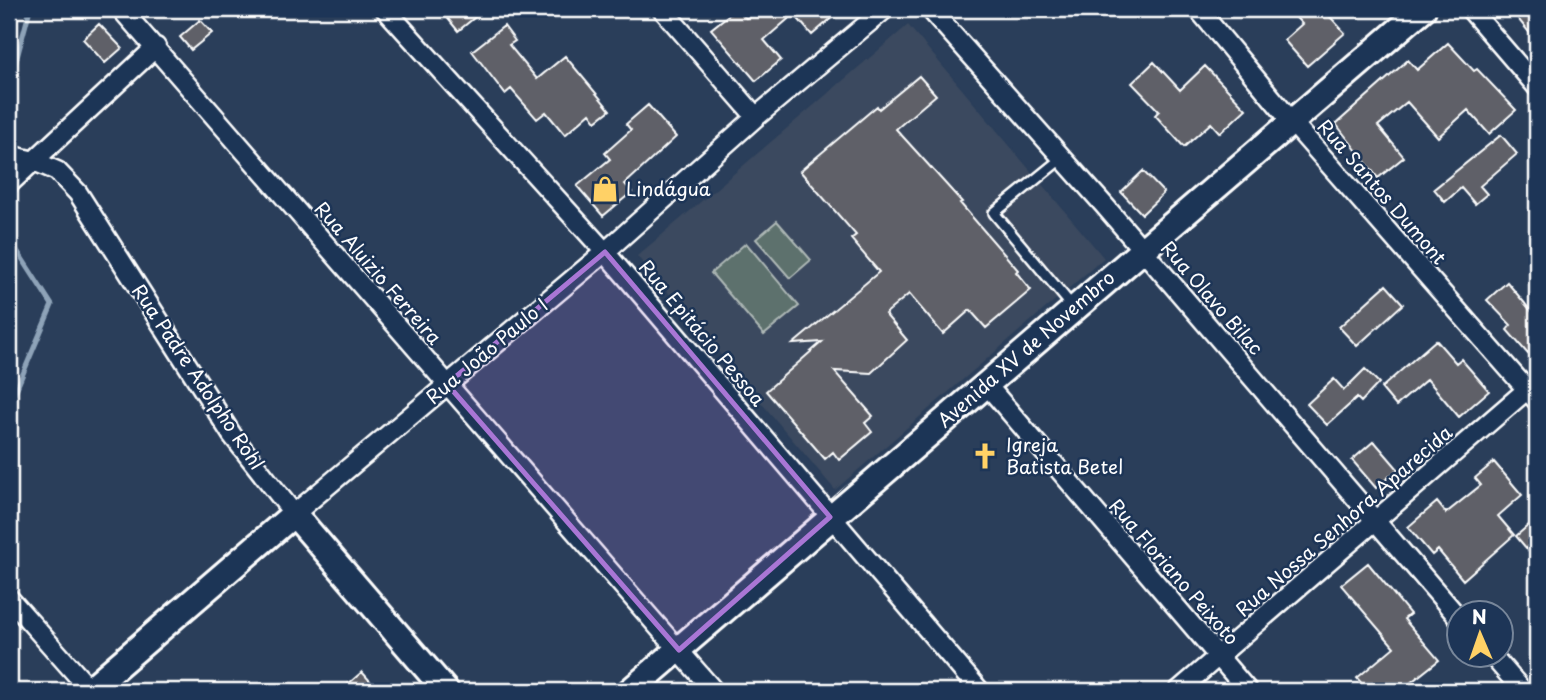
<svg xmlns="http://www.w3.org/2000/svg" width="1546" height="700" viewBox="0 0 1546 700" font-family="'Playpen Sans',sans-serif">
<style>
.built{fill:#3a485e}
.green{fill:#5d716d;stroke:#aeb8b6;stroke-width:2}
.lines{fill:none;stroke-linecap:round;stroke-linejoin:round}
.stream{stroke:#8ea3b8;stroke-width:5}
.building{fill:#5e6168;stroke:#fff;stroke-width:2}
.lane-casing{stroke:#fff;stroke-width:14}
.street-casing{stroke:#fff;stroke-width:23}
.secondary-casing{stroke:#fff;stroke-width:30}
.lane{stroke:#1d3557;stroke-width:9}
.street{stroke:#1d3557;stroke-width:18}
.secondary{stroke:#1d3557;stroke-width:24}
.marked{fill:#a976d5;fill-opacity:0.2;stroke:#a976d5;stroke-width:5;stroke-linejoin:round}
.labels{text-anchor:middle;stroke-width:5;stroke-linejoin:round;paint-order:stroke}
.poi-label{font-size:19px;fill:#fff;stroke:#1d3557;text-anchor:start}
.street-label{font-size:19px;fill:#fff;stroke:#1d3557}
</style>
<rect width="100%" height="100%" fill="#2a3e5a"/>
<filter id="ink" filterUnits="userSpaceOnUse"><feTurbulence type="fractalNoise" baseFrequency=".0143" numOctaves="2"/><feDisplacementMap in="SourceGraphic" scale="14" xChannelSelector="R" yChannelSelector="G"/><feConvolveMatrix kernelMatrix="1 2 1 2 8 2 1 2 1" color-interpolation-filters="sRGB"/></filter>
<g filter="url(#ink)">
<path class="built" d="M908 25 1104 258 835 490 637 256Z"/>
<path class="green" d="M777 221 811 260 790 278 756 239Z
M746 243 799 306 764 335 711 273Z"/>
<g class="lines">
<path class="stream" d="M9 87 30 9
M9 238 52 305 11 402"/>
</g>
<path class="building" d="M440 9H485L458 31Z
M736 9 746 18 758 9H842L812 35 794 14 764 40 781 60 756 81 711 29Z
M1288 9H1323L1345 33 1307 66 1284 40 1302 24Z
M1510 9H1537V42Z
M200 20 212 33 191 50 180 37Z
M99 24 122 48 105 63 83 39Z
M504 26 515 41 509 45 537 79 565 56 610 110 596 121 590 113 565 135 546 112 537 119 511 89 505 94 472 51Z
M1448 43 1474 71 1477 69 1516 110 1489 134 1468 110 1438 137 1407 102 1378 126 1404 157 1378 178 1336 124 1408 60 1417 70Z
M1154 62 1180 90 1205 66 1246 109 1220 133 1211 123 1184 147 1155 115 1159 111 1132 83Z
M919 76 936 95 896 129 962 202 960 203 1018 270 1016 272 1031 290 986 328 970 310 943 334 909 294 885 314 907 340 871 373 834 371 873 416 865 423 872 432 839 460 833 452 825 459 766 391 822 342 793 344 879 272 851 239 856 235 800 171 877 106 879 109Z
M648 105 676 137 625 184 632 192 603 216 577 186 610 159 605 153 631 130 626 124Z
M1501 135 1517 154 1480 186 1487 194 1475 204 1461 188 1445 202 1434 189Z
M1143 171 1164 193 1142 214 1121 192Z
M1507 282 1537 318V346L1528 354 1507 330 1511 325 1487 300Z
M1386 285 1403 304 1357 346 1339 327Z
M1436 340 1456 363 1461 359 1489 391 1459 417 1427 379 1396 406 1381 388Z
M1365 369 1379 383 1361 402 1357 398 1327 425 1307 404 1334 379 1344 390Z
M1374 441 1398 469 1376 488 1352 460Z
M1494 462 1522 495 1498 516 1514 535 1463 580 1438 550 1432 555 1408 527 1437 502 1446 513 1481 485 1475 478Z
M1537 518V561L1516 536Z
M1368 563 1410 614 1404 619 1439 660 1400 691H1368L1357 678 1394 647 1341 585Z
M362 672 379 691H340Z"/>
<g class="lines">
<g class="lane-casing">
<path id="lane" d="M1062 158 994 213 1072 306"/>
</g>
<g class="street-casing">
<path id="street" d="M121 9 714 691
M385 9 605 252 980 691
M662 9 756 117
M930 9 1104 205 1458 617
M1198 9 1291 121 1537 401
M1470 9 1537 87
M9 155 34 161 57 171 78 193 232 435 294 514 605 252 756 117 885 9
M9 184 156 47
M986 384 1248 691
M9 598 91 691
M1491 654 1523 691
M1178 691 1537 381"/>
</g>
<g class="secondary-casing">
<path id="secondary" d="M88 691 294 514 446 691
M630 691 1423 9"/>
</g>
<use href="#lane" class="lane"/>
<use href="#street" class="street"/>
<use href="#secondary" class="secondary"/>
</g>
</g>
<path class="marked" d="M605 252 830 517 679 650 447 384Z"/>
<defs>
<g id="shop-bare" transform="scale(2.1)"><path d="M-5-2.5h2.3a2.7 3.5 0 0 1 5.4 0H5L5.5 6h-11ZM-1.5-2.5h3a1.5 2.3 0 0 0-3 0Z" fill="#ffd166" stroke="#1d3557" stroke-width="2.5" paint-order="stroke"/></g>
<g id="church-bare" transform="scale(2.1)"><path d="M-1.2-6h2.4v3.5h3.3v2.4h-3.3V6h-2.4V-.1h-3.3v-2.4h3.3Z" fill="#ffd166" stroke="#1d3557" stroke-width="2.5" paint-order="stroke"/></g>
</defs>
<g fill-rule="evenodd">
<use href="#shop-bare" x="605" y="189"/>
<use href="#church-bare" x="985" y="456"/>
</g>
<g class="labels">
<g class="poi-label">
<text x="626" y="196">Lindágua</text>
<text x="1006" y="452">Igreja<tspan x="1006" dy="22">Batista Betel</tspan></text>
</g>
<g class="street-label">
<text transform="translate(1382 192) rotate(49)" y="7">Rua Santos Dumont</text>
<text transform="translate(378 273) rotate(49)" y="7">Rua Aluizio Ferreira</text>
<text transform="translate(1212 298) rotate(49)" y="7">Rua Olavo Bilac</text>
<text transform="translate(702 333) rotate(50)" y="7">Rua Epitácio Pessoa</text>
<text transform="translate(1026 349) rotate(-41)" y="7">Avenida XV de Novembro</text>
<text transform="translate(487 351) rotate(-40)" y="7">Rua João Paulo I</text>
<text transform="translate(198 377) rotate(56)" y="7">Rua Padre Adolpho Rohl</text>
<text transform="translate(1344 521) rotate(-41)" y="7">Rua Nossa Senhora Aparecida</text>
<text transform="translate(1174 572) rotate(49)" y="7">Rua Floriano Peixoto</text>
</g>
</g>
<rect width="1546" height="700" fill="none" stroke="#1d3557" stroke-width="35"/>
<rect x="18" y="18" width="1511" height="665" fill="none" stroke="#fff" stroke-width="2.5" filter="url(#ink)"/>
<g transform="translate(1480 634) rotate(358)"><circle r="33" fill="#1d3557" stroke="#77869a" stroke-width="2"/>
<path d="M0-5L12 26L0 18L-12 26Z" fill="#ffd166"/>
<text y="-10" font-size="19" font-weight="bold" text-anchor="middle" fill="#ffffff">N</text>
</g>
</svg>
